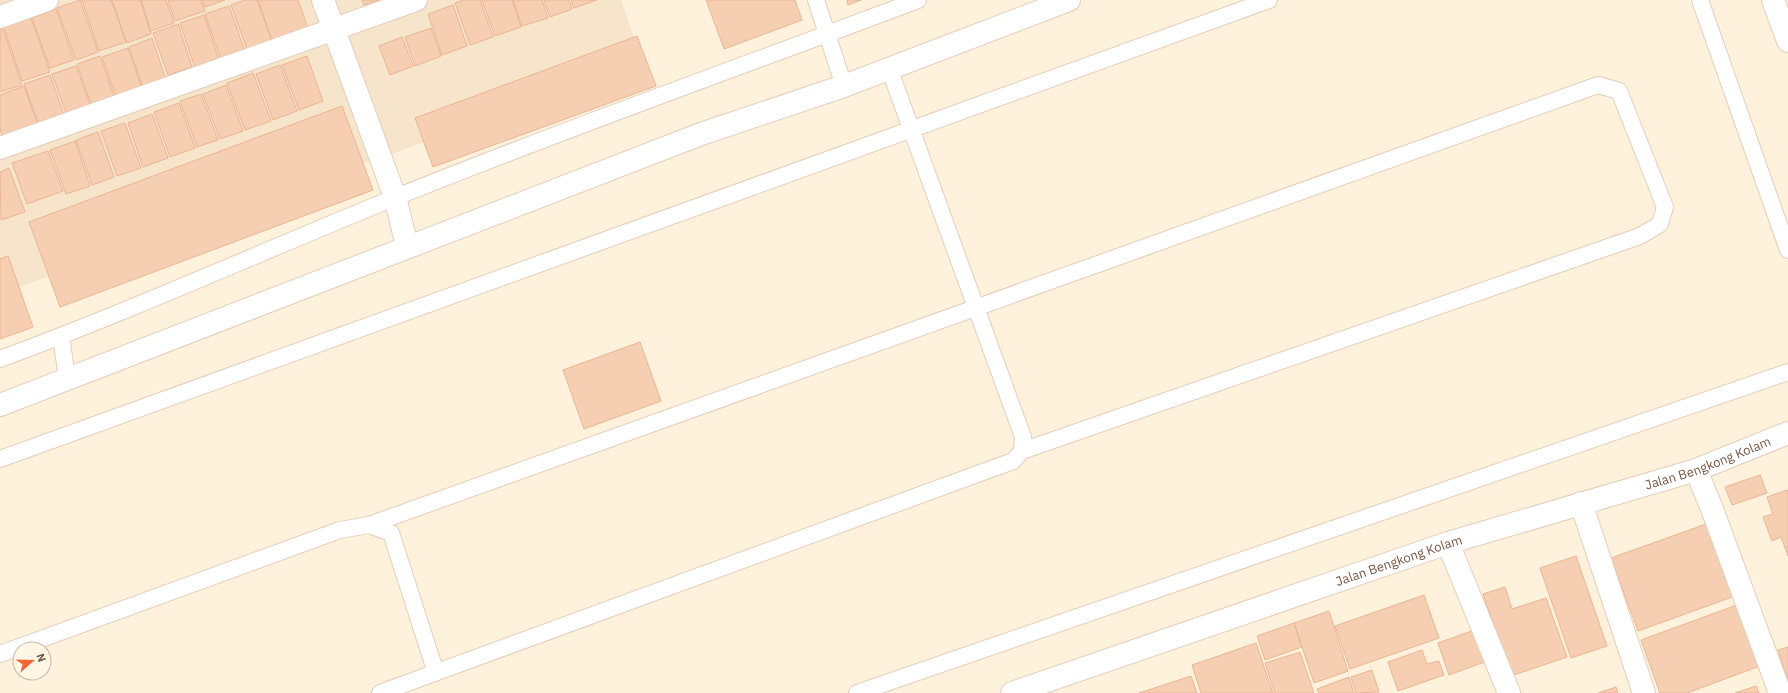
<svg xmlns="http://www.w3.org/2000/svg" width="1788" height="693" viewBox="0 0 1788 693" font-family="'IBM Plex Sans',sans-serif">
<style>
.residential{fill:#f6e4cb}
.building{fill:#f6cfb2;stroke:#eab591}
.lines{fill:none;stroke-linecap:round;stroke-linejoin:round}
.service-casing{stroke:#e3ceb9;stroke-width:18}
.minor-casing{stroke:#e3ceb9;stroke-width:24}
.tertiary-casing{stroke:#e3ceb9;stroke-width:24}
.service{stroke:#fff;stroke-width:16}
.minor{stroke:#fff;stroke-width:22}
.tertiary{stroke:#fff;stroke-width:22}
.labels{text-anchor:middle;stroke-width:3.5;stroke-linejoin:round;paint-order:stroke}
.street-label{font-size:13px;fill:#765744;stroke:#fff6e5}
</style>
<rect width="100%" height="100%" fill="#fef2dd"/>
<path class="residential" d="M0 0H621L643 64 0 294Z"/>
<path class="building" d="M80 0 98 52 76 60 57 8Z
M82 0H111L126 42 99 51Z
M112 0H140L151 34 127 43Z
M141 0H166L174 23 151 31Z
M168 0H201L205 11 175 21Z
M202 0H225L205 7Z
M245 0H257L274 46 249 55 231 5Z
M258 0H298L309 31 273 43Z
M362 0H378L364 5Z
M463 0H480L493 37 470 45 455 3Z
M482 0H512L521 27 495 36Z
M513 0H542L548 18 522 26Z
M544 0H569L572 9 550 17Z
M571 0H597L574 8Z
M706 0H795L802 20 724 49Z
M847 0H861L848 5Z
M453 5 467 46 442 55 428 14Z
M229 6 245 52 221 60 205 14Z
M56 9 74 60 50 68 32 18Z
M204 15 219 60 195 68 180 23Z
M31 18 50 72 22 81 4 27Z
M178 24 192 67 168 75 153 33Z
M431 28 441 56 415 66 405 37Z
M3 29 22 85 0 92V30Z
M637 36 656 86 433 167 415 118Z
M402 37 413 66 390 75 379 46Z
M152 38 167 83 144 91 129 47Z
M128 48 143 91 117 100 102 57Z
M100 56 115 99 92 107 77 64Z
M307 56 323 101 299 110 282 65Z
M280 65 297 111 273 120 256 74Z
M76 66 91 108 67 116 52 74Z
M253 73 271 121 245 130 227 83Z
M50 75 65 118 40 127 24 84Z
M226 85 243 131 220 139 203 94Z
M24 86 39 128 4 140 0 129V95Z
M201 94 218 140 197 147 180 101Z
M179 103 195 148 170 157 154 112Z
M342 106 373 190 60 307 29 222Z
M152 114 168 158 143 167 128 123Z
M125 123 141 168 117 176 101 131Z
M98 132 114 177 92 185 76 140Z
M75 141 90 186 66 194 50 150Z
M48 151 63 191 27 204 12 163Z
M9 168 25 212 1 220 0 172Z
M8 256 33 327 0 339V259Z
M640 342 661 401 584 429 563 370Z
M1760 475 1767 493 1732 505 1725 487Z
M1787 490 1788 491V556L1781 537 1772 541 1763 517 1773 514 1767 497Z
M1709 523 1735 596 1638 631 1611 558Z
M1576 556 1607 646 1571 658 1540 568Z
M1505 587 1512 609 1546 598 1567 657 1511 676 1483 594Z
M1424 595 1439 638 1350 669 1335 626Z
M1745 602 1768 663 1687 693H1660L1641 640Z
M1329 611 1348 671 1314 683 1294 623Z
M1294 623 1302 647 1265 660 1257 636Z
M1480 628 1490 660 1449 675 1438 643Z
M1256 643 1273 693H1201L1192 665Z
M1788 647V681L1778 650Z
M1422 650 1427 664 1439 661 1444 675 1398 691 1388 662Z
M1300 652 1314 693H1275L1265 663Z
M1372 670 1379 692 1356 693 1351 677Z
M1191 676 1197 693H1139Z
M1349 677 1354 693H1319L1317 689Z
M1756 686 1759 693H1735Z
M1616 687 1618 693H1598Z"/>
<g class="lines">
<g class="service-casing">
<path id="service" d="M816 0 844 86
M1700 0 1788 250
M61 336 67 378
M0 359C133 310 263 251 394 198 567 128 743 66 918 0
M0 459 1269 0
M369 525 391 533 436 673
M0 654 340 530 369 525 1598 85 1619 91 1665 207 1660 224 1640 236 1022 451
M380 693 1013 461 1022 451 1023 437 889 68
M857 693 1788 372"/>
</g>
<g class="minor-casing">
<path id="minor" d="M323 0 395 197 407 246
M0 17 47 0
M0 148 416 0
M1696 470 1712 509 1780 693
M1581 503 1644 693
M1448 543 1509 693"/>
</g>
<g class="tertiary-casing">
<g id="tertiary">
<path d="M1773 0 1788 41"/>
<path d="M0 405 701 134 844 86 1069 0"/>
<path id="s1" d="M1012 693 1448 543 1696 470 1788 433"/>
</g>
</g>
<use href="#service" class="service"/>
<use href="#minor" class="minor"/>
<use href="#tertiary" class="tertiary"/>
</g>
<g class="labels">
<g class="street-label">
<text dy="5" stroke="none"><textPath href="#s1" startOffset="733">Jalan Bengkong Kolam</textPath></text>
<text dy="5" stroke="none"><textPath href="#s1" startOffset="409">Jalan Bengkong Kolam</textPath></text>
</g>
</g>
<g transform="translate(32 661) rotate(70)"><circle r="19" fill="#fff6e5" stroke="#c8b6a5"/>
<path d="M0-3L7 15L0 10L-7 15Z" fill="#f46536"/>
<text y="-6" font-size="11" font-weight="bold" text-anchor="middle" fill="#765744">N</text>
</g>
</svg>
